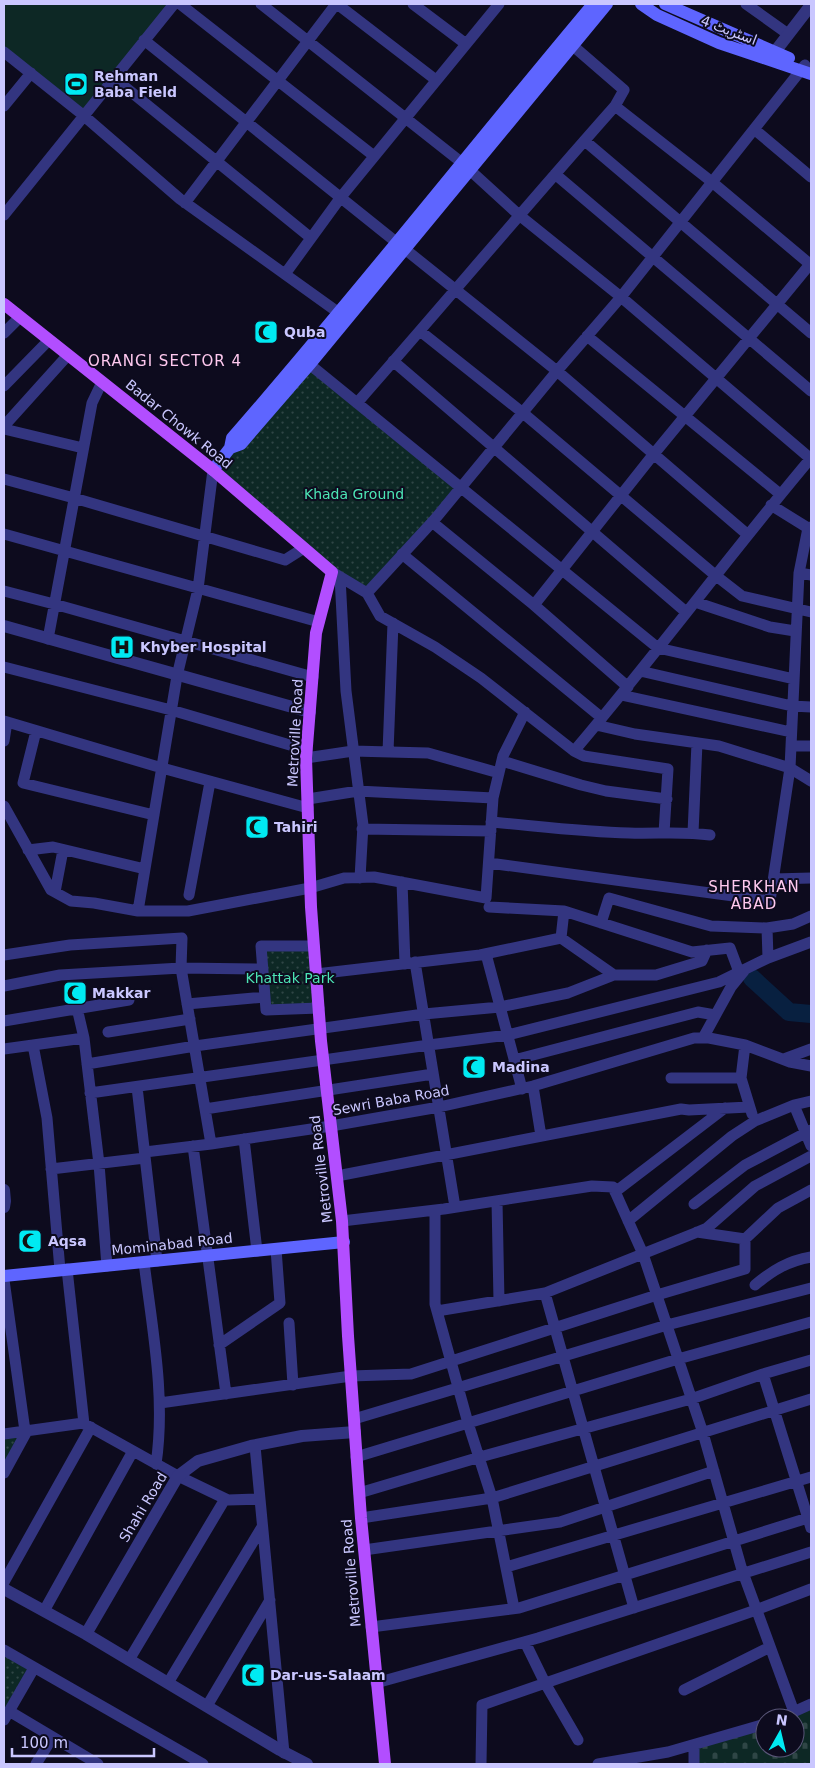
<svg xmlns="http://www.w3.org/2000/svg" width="815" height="1768" viewBox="0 0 815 1768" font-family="'DejaVu Sans',Vazirmatn,sans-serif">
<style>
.grass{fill:url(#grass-dots)}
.cemetery{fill:url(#cemetery-stones)}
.pitch{fill:#0d2825}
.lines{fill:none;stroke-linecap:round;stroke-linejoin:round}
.river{stroke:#082040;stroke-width:18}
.minor{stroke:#333580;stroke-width:11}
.tertiary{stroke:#333580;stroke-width:12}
.secondary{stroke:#5e65ff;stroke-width:12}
.primary{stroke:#b24eff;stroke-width:12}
.labels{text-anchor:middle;stroke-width:4;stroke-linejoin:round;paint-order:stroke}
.street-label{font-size:14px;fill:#cac7ff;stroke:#0d0b1e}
.poi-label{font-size:14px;font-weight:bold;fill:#cac7ff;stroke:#0d0b1e;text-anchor:start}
.park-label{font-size:14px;fill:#4de5b5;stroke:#0d0b1e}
.neighbourhood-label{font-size:15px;letter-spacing:1px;fill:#ffc9ef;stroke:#0d0b1e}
</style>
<defs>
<pattern id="grass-dots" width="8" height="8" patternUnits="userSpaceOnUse" patternTransform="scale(1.25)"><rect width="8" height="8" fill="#0d2825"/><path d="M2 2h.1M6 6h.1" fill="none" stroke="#2f4646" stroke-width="1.8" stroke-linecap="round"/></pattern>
<pattern id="cemetery-stones" width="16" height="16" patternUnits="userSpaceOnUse" patternTransform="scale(1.25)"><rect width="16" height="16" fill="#0d2825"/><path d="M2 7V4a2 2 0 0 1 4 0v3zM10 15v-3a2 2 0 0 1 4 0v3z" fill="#2f4646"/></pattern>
</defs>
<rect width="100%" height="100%" fill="#0d0b1e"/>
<path class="grass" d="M302 358 459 487 366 591 342 579 217 469Z
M261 946H314L319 1008 266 1010Z
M25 1431 4 1471V1434Z
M4 1650 34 1667 4 1718Z"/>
<path class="cemetery" d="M811 1704V1764H694V1745L765 1724V1748H795V1718H780Z"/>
<path class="pitch" d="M4 4H173L83 115 4 52Z"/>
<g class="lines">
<path class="river" d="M752 978 789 1012 811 1014"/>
<path class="minor" d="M180 4 374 156
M261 4 461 162 519 215 621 297 811 459
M337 4 436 80
M413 4 466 44
M746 4 788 34
M144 40 557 371 748 535
M4 52 83 115 180 199 339 313
M114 78 311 238
M4 106 31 73
M615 106 712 182 811 265
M754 129 811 177
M585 141 811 333
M555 174 811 391
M185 203 336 4
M4 215 174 4
M285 274 341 197 499 4
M420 331 523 413 715 575 742 596 811 612
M4 333 20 317
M587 336 780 494
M303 359 658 648 794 679
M393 361 686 612
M4 386 49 340
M357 403C443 305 528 204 615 106L624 90 572 45
M4 426 68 355
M4 429 83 448
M4 479 74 498 285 560 304 548
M771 505 808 528 811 527
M432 522 534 605 628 687
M4 534 319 622
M402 554 602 718
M332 572 367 593 380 616 435 647 481 678 574 751 584 756 668 769 664 833
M799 573 811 575
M340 577 346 691 363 825 360 878
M4 591 54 604 313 677
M367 593 435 519 557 371 621 297 805 65
M695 602 770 627 795 631
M534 605 653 455 811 263
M48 639 92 403 102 382
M4 667 171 710 307 750
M640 671 792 706 811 707
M621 695 791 732
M4 721 162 768 308 808
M596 725 635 734 719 746 790 768 811 781
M36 731 23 783 154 815
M4 741 7 722
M791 746H811
M574 751C656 655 730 554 811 458
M388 752 393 623
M306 758 353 751 428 753 499 773
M502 761 581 785 606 791 667 799
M308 799 358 791 493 798
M4 806 51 890 71 901 94 903 138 911H188L310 888 344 878 374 877 486 898 493 798 503 756 525 712
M491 822C537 826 583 832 629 833 656 834 683 831 710 835
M362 829 491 831
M693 833 697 743
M28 850 53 847 145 869
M489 863 770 901 790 768 799 573 808 528
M774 879 811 878
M402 882 405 964
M55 892 63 850
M189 895 210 782
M489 907 564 911 692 952 730 948 739 972
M138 911 177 676 198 589 213 470
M601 923 609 898 711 926 767 928 793 924 811 916
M767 928 768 958
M561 938 614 975
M314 946H261L266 1010 319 1008
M486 954 522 1089
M4 955 70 945 182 938 181 968 211 1144
M415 962 455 1207
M316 974 480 955 561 938 564 911
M4 986 60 975 181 968 263 969
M187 1004 265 997
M77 1008 84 1038 99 1164 107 1266
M4 1021 129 1000
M108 1032 190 1019
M703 1038 731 987 744 971
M33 1045 47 1118 60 1270
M745 1045 741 1078 752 1114
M4 1049 84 1038
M784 1059 811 1049
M514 1060 698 1012 715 1015
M87 1064 195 1046 424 1014 500 1007 568 993 614 975H656L702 961 707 950
M671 1078H741
M533 1086 541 1136
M137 1087 157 1261
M90 1093 429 1045 508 1035 719 982 768 958 811 942
M794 1105 811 1146
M205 1109 433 1074
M244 1139 257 1251
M193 1146 226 1394
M145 1152 211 1144 331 1126 439 1107 533 1086 694 1038H709L745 1045 790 1062 811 1066
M51 1169 145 1158
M337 1176 681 1109 689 1110 749 1107
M615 1192 725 1108
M497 1201 499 1301
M694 1204 745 1165 811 1130
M435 1210V1304L468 1423 492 1498 514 1608
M342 1221 444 1209 592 1186 613 1187 643 1254 703 1433 742 1570 794 1712
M628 1221 732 1136 755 1121 794 1105 811 1101
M697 1232 745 1239 778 1208 811 1190
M144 1262C152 1328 166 1397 156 1464
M67 1269 84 1424
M4 1280 25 1431
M755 1285C773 1270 788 1261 811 1257
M545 1293 634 1608
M437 1311 545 1293 695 1233 707 1228 755 1186 811 1156
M289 1323 293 1385
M219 1345 280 1303 276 1249
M763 1374 811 1528
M160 1403 351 1376 411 1374 657 1295 745 1269V1239
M354 1419 667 1325 811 1288
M4 1434 83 1423 178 1476 228 1500 260 1499
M255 1446 284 1753
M356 1457 678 1359 811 1322
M4 1473 27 1431
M359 1493 480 1457 691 1399 763 1374 811 1360
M361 1518 492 1498 811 1399
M364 1550 560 1522 714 1471
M506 1567 811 1477
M4 1582 91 1427
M44 1611 133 1451
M371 1627 519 1608 811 1517
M525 1642 545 1683 578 1740
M4 1650 203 1764
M129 1660 225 1499
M168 1683 262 1527
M376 1683 538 1638 811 1552
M684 1690 770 1647
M207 1706 270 1600
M9 1711 98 1764
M780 1718 811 1704
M4 1720 34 1668
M36 1764 52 1738
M481 1764 482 1705 756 1610 811 1589
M598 1764 668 1752 765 1724
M694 1764V1745"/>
<path class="tertiary" d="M774 53 811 5
M4 626 310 712
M4 1190 5 1201 4 1207
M4 1589 86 1634 280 1750 307 1764
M86 1634 178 1476 198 1461 251 1446 302 1436 355 1432"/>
<path class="secondary" d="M641 4 657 15 719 43 811 74
M665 4 789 58
M230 448 241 444 310 364 607 4
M213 470 230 448 232 438C356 296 472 148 593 4
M4 1276 344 1242"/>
<path class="primary" d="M4 304 213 470 332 572 316 633 306 758 311 907 321 1041 342 1221 348 1336 361 1518 385 1764"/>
</g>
<defs>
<g id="stadium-square" transform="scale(1.25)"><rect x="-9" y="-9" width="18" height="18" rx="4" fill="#00eaf2" stroke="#0d0b1e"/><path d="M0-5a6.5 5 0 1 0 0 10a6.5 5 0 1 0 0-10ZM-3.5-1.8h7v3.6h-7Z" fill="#111"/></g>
<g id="mosque-square" transform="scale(1.25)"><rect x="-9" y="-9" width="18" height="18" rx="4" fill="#00eaf2" stroke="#0d0b1e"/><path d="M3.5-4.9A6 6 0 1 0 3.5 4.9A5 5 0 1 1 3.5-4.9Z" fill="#111"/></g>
<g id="hospital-square" transform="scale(1.25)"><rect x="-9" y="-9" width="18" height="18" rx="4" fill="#00eaf2" stroke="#0d0b1e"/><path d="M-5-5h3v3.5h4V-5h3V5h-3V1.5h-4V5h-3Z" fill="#111"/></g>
</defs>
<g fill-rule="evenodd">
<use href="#stadium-square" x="76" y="84"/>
<use href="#mosque-square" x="266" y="332"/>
<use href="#hospital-square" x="122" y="647"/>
<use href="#mosque-square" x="257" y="827"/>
<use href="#mosque-square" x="75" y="993"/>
<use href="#mosque-square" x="474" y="1067"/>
<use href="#mosque-square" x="30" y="1241"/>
<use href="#mosque-square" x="253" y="1675"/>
</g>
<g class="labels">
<g class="street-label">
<text transform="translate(729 30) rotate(21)" y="5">اسٹریٹ 4</text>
<text transform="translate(179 424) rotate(39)" y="5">Badar Chowk Road</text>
<text transform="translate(295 733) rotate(-87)" y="5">Metroville Road</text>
<text transform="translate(391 1100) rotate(-10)" y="5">Sewri Baba Road</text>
<text transform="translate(321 1169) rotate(-97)" y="5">Metroville Road</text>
<text transform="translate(172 1244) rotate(-6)" y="5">Mominabad Road</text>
<text transform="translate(143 1507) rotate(-59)" y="5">Shahi Road</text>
<text transform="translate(351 1573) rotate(-95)" y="5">Metroville Road</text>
</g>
<g class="poi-label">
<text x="94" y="81">Rehman<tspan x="94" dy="16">Baba Field</tspan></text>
<text x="284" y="337">Quba</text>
<text x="140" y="652">Khyber Hospital</text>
<text x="274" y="832">Tahiri</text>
<text x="92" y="998">Makkar</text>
<text x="492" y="1072">Madina</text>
<text x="48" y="1246">Aqsa</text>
<text x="270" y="1680">Dar-us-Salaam</text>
</g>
<g class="park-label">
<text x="354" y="499">Khada Ground</text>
<text x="290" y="983">Khattak Park</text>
</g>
<g class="neighbourhood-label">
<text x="165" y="366">ORANGI SECTOR 4</text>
<text x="754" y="892">SHERKHAN<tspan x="754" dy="17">ABAD</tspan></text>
</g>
</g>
<rect width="815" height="1768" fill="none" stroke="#cac7ff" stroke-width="10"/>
<g transform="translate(780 1733) rotate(8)"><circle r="24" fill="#0d0b1e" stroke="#595678"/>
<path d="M0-4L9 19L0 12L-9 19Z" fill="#00eaf2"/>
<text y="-8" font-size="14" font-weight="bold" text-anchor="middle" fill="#cac7ff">N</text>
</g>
<path d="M12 1748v8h142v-8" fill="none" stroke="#cac7ff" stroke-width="2.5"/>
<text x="20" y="1748" font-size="15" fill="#cac7ff" stroke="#0d0b1e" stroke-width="4" paint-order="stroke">100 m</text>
</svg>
